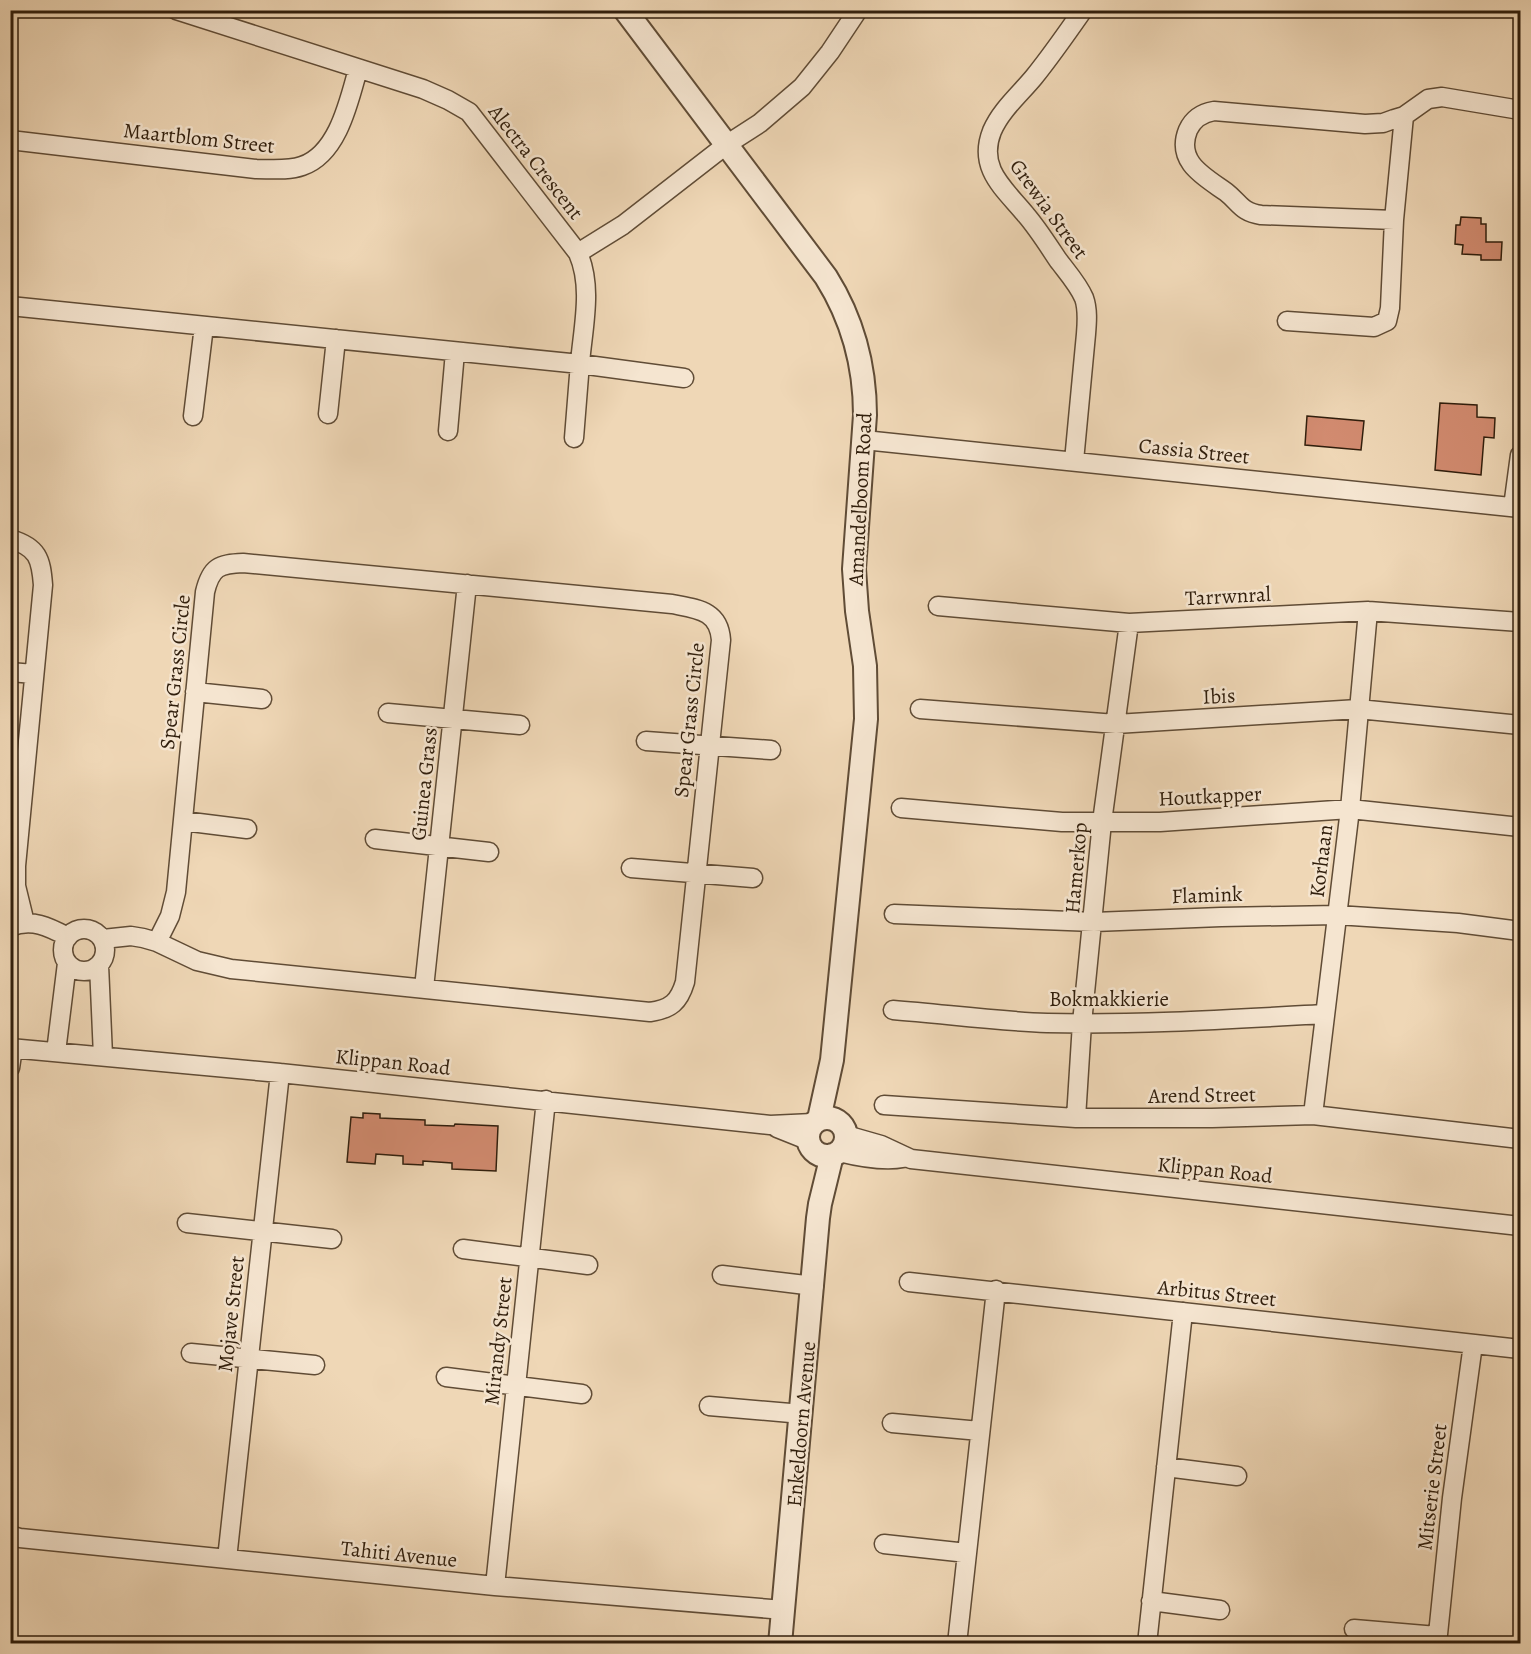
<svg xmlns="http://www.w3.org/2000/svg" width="1531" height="1654" viewBox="0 0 1531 1654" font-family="Alegreya,serif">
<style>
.building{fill:#d28b70;stroke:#301e0c;stroke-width:1.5}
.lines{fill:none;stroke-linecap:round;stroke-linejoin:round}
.minor-casing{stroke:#604c36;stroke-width:21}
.tertiary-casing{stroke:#604c36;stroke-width:26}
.minor{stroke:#f5e5d0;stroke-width:18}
.tertiary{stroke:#f5e5d0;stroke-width:22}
.labels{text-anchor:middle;stroke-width:5;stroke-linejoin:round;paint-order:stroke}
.street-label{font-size:21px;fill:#301e0c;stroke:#f5e5d0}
</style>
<rect width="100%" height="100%" fill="#efd7b6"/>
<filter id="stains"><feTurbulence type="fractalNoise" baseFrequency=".00333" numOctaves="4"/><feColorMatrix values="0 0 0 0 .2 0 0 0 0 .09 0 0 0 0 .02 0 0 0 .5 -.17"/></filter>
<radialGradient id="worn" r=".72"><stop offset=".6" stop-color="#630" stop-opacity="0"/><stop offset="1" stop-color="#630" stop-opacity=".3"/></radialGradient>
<path class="building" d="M1461 217 1481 218V224H1486V242H1502L1501 260H1481V255L1462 254 1463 245 1455 244 1456 225H1460Z
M1440 403 1477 405V417L1495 418 1494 438 1484 437 1481 475 1435 470Z
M1307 416 1364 421 1361 450 1305 445Z
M363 1113 380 1114V1118L425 1120V1125L454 1126 455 1124 498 1126 496 1171 452 1169V1163L423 1161V1165L403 1164V1156L376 1154 375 1164 347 1162 351 1117 363 1118Z"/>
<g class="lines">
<g class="minor-casing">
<path id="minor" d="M176 10 423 89 448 100 469 112 578 253C593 287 583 327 580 363 578 388 576 413 574 438
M10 140 256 169C271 169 288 171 302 166 338 154 349 101 358 69
M1394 220 1261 215C1241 212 1240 203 1226 192 1205 177 1175 162 1188 130 1193 119 1202 113 1214 111L1365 124 1383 123 1394 119 1404 116 1428 99 1442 97 1520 110
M578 253 623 225 726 145 760 123 802 87 830 52 858 10
M10 306 580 364 684 378
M1287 321 1374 327 1387 321 1390 308 1394 220 1404 116
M328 414 336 339
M193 416 204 326
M448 431 455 352
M864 440 1520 508
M1074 461 1086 334C1087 322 1088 309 1084 298 1078 284 1067 272 1058 260 1048 245 1038 229 1026 215 1005 189 977 169 992 131 1001 110 1020 94 1034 77 1051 56 1067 33 1083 10
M1513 507 1520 455
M10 539C38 547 41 559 43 585L16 866V886L25 923
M938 606 1129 623 1368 611 1520 622
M10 672 34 674
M195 692 262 699
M920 709 1116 724 1358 709 1520 725
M388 713 520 725
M646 741 771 750
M901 808 1062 822H1160L1350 809 1520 827
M183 821 247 829
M375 839 489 852
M631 868 753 878
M894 914 1094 922 1221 917 1337 915 1458 923 1520 931
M10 927C32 918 49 927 68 937
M63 950a21 21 0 1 1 42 0a21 21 0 1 1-42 0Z
M103 939 131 936 143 938 157 942 197 961 231 969 650 1012C671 1009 679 1002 685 982L721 640C719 610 697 609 672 604L243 563C219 564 211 567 205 592L176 892 170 916 157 942
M99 965 103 1056
M424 988 467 584
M893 1010C944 1014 996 1021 1047 1023 1140 1025 1233 1019 1325 1014
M10 1048 280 1073 770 1125 813 1123
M56 1052 67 963
M10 1068 13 1048
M884 1105 1076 1118H1212L1313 1115 1520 1139
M1313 1115 1350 809 1368 611
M1076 1118 1082 1023 1102 822 1129 623
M777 1128 807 1140
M846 1135 881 1145 911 1159 1520 1226
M839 1152C859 1157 883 1162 903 1158
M187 1223 332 1239
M463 1249 588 1265
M722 1275 814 1286
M909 1282 1520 1349
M191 1353 315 1365
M446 1377 582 1394
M709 1406 802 1414
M892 1423 980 1431
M1166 1467 1237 1476
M10 1535 20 1538 495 1586 784 1610
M884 1544 967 1553
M227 1559 280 1073
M495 1586 546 1100
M1151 1601 1220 1610
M1354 1629 1437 1636
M957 1644 996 1290
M1147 1644 1183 1312
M1437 1644 1452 1498 1473 1344"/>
</g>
<g class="tertiary-casing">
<path id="tertiary" d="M625 10 826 277C853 320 865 365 865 415L854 569 857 611 865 666 866 719 832 1060 819 1119
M808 1137a19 19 0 1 1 38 0a19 19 0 1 1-38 0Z
M780 1644 818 1218 820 1204 832 1155"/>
</g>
<use href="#minor" class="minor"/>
<use href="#tertiary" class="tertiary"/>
</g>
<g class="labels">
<g class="street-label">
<text transform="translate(199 138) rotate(6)" y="7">Maartblom Street</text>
<text transform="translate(536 162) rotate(52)" y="7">Alectra Crescent</text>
<text transform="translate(1049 209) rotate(54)" y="7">Grewia Street</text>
<text transform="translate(1194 451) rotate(6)" y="7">Cassia Street</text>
<text transform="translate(860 499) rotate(-87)" y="7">Amandelboom Road</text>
<text transform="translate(1228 596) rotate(-3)" y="7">Tarrwnral</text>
<text transform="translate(175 672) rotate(-84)" y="7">Spear Grass Circle</text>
<text transform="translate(1219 696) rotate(-3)" y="7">Ibis</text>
<text transform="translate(689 720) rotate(-84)" y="7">Spear Grass Circle</text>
<text transform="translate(424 784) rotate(-84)" y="7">Guinea Grass</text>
<text transform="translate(1210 796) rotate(-3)" y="7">Houtkapper</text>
<text transform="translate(1321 861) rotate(-83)" y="7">Korhaan</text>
<text transform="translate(1076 868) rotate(-85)" y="7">Hamerkop</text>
<text transform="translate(1207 895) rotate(-2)" y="7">Flamink</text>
<text x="1109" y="1006">Bokmakkierie</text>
<text transform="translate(393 1062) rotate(6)" y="7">Klippan Road</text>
<text transform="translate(1202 1095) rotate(-1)" y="7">Arend Street</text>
<text transform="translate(1215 1170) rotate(6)" y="7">Klippan Road</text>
<text transform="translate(1217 1293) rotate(6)" y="7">Arbitus Street</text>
<text transform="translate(231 1314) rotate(-84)" y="7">Mojave Street</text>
<text transform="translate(498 1341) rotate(-84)" y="7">Mirandy Street</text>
<text transform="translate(801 1424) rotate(-85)" y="7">Enkeldoorn Avenue</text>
<text transform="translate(1432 1487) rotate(-83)" y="7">Mitserie Street</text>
<text transform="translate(399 1554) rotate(6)" y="7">Tahiti Avenue</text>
</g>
</g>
<rect width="1531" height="1654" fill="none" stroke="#efd7b6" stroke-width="36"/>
<rect x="12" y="12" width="1507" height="1630" fill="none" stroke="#301e0c" stroke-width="3"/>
<rect x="18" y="18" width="1495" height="1618" fill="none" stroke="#301e0c" stroke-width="1.5"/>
<rect width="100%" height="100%" filter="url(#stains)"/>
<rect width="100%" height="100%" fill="url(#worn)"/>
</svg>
